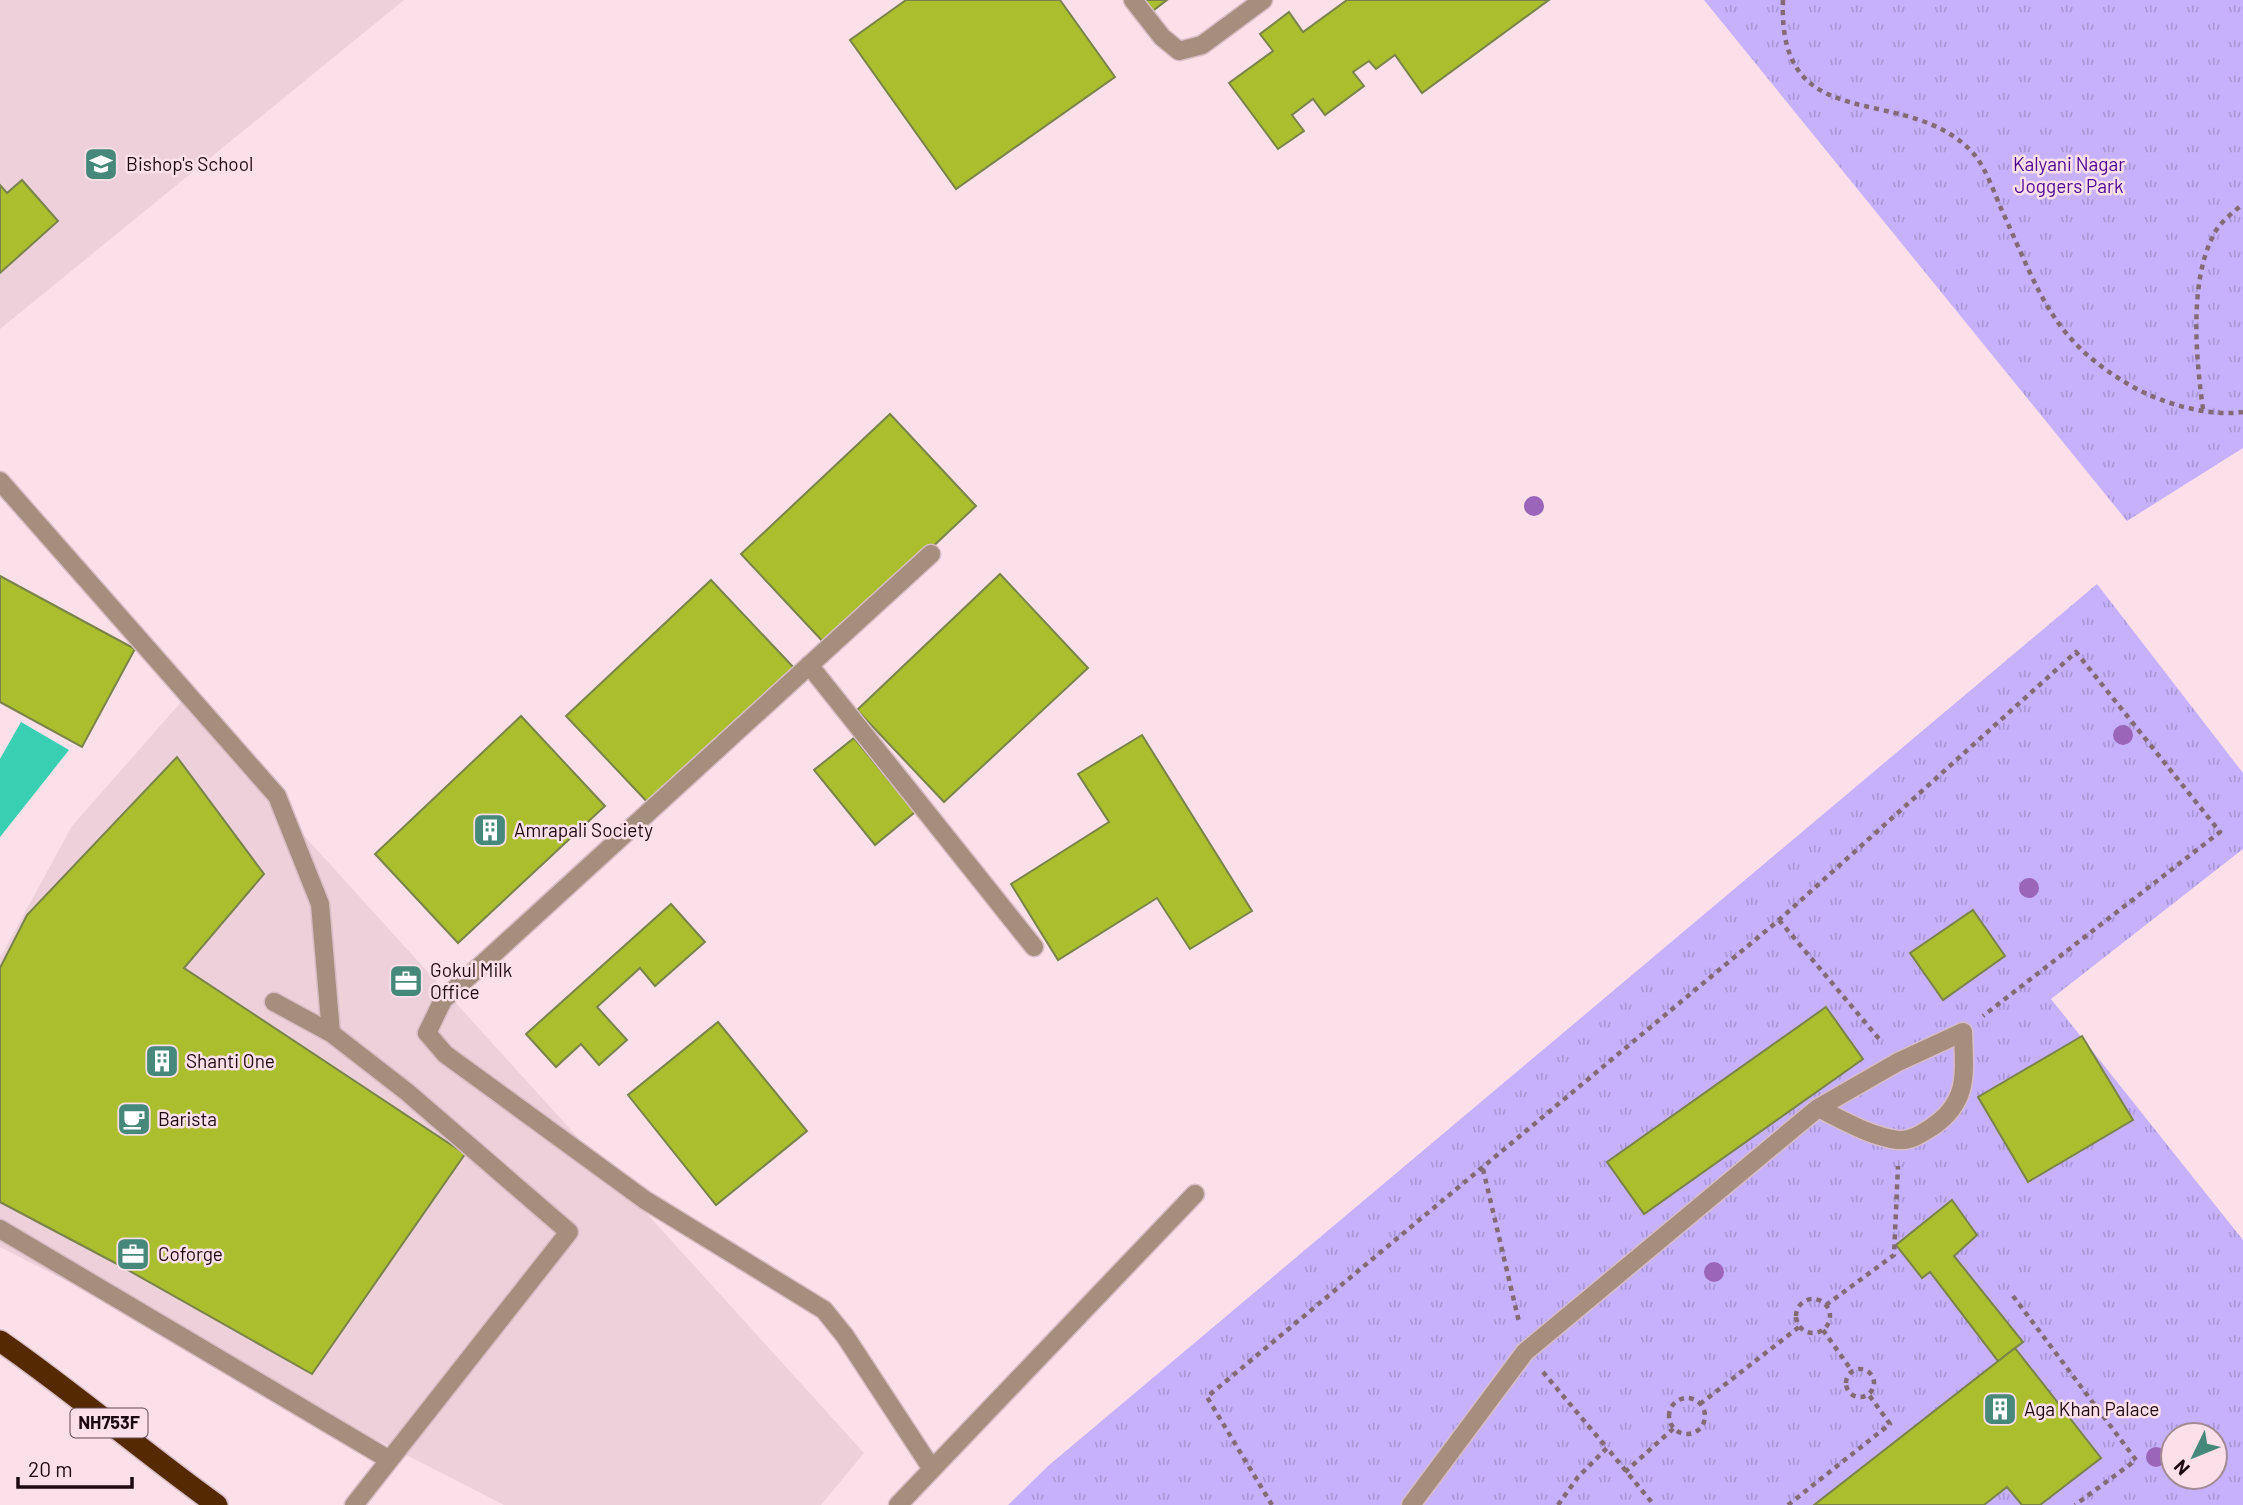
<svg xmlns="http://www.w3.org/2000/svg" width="2243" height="1505" viewBox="0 0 2243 1505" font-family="Barlow,sans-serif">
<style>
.built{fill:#edd0d9}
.park{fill:url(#park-tufts);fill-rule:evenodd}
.water{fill:#38cfb3}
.building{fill:#abbe2d;stroke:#79834a;stroke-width:2}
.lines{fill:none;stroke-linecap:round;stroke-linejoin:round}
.lane-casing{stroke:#d8bdc6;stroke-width:21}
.street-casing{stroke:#d8bdc6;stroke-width:21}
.highway-casing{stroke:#d8bdc6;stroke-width:24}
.path{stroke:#836a73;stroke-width:4.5;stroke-dasharray:5 5;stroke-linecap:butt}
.lane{stroke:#a58e7e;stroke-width:18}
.street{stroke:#a58e7e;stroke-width:18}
.highway{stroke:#552a02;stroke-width:21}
.tree{fill:#9b66b9}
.labels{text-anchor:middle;stroke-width:5;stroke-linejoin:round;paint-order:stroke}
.shield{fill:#fbe0e9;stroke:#604952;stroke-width:2}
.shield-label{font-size:18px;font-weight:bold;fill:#1e0811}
.poi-label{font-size:19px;fill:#1e0811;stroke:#fbe0e9;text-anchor:start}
.park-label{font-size:19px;fill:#4d0392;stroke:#fbe0e9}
</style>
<defs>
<pattern id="park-tufts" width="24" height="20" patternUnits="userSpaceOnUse" patternTransform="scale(1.75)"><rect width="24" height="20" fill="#c7b1fd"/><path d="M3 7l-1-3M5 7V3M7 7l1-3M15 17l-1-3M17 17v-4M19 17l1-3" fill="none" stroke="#aa97d8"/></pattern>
</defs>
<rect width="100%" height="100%" fill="#fbe0e9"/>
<path class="built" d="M0 0H404L0 329Z
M182 701 864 1453 821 1505H504L0 1247V958L72 826Z"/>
<path class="park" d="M1704 0H2243V448L2127 521Z
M2097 584 2243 773V849L2051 999 2243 1240V1505H1008L1048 1466ZM2173 1435H2215V1477H2173Z"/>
<path class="water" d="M21 722 69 750 0 837V759Z"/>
<path class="building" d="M906 0H1060L1115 77 956 189 850 40Z
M1140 0H1167L1150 13Z
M1347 0H1549L1422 93 1395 55 1376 69 1369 61 1353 72 1364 86 1325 115 1313 99 1292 115 1304 131 1278 149 1229 83 1273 51 1260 34 1289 12 1303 32Z
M22 180 58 221 0 273V185L7 193Z
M890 414 976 506 827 646 741 554Z
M1000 574 1088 668 944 802 857 710Z
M0 576 135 649 82 747 0 702Z
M711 580 796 670 651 806 566 716Z
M521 716 605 806 458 943 375 854Z
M1142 735 1252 911 1190 949 1157 898 1058 960 1011 884 1109 822 1078 774Z
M854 738 915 812 875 845 814 770Z
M177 757 264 874 184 968 465 1154 312 1374 119 1265 0 1202V968L27 915Z
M671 904 705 942 655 986 640 968 597 1007 627 1040 599 1065 581 1044 556 1067 526 1034Z
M1973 910 2005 956 1943 1000 1910 953Z
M1826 1007 1863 1059 1644 1214 1607 1162Z
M718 1022 807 1131 716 1205 628 1095Z
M2082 1036 2133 1120 2028 1182 1978 1097Z
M1952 1200 1977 1235 1954 1256 2023 1342 1998 1361 1930 1272 1922 1278 1896 1245Z
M2015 1348 2101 1458 2040 1505H2022L2007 1487 1984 1505H1814Z"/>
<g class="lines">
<g class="lane-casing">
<path id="lane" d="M1133 0 1162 37 1179 51 1202 45 1263 0
M0 481 277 796 320 904 331 1033 407 1092 569 1232 354 1505
M809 665 1034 947
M274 1002 331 1033
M427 1033 443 1000 931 554
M0 1229 388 1459
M1411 1505 1525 1352 1818 1108 1898 1062 1963 1032C1964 1073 1970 1101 1932 1127 1921 1134 1911 1141 1898 1140 1869 1136 1843 1120 1818 1108"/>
</g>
<g class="street-casing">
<path id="street" d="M427 1033 445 1054 645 1200 824 1310 845 1336 932 1469
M898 1505 1195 1194"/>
</g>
<g class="highway-casing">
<path id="highway" d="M0 1341C75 1393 143 1452 217 1505"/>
</g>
<path class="path" d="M1783 0C1777 142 1906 80 1973 153 1987 169 1995 196 2004 215 2041 296 2053 342 2135 388 2164 404 2210 417 2243 412
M2203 409C2196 359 2189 283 2213 236 2219 223 2232 213 2243 204
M1779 920 1880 1040
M1483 1169 1519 1322
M2013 1296 2136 1460 2075 1505
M1796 1316a17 17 0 1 1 34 0a17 17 0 1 1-34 0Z
M1826 1305 1894 1255 1898 1166
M1823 1330 1852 1371
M1846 1383a14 14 0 1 1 28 0a14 14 0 1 1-28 0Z
M1543 1372 1607 1448
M1669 1416a18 18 0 1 1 36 0a18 18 0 1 1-36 0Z
M1700 1404 1799 1327
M1625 1472 1674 1428
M1272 1505 1207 1397 1779 920 2076 652 2220 832 1983 1016
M1558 1505 1578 1477 1607 1448 1654 1505
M1788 1505 1890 1424 1869 1395"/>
<use href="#lane" class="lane"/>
<use href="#street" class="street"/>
<use href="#highway" class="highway"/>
</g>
<g class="tree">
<circle cx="1534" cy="506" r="10"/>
<circle cx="2123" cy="735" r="10"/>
<circle cx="2029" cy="888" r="10"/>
<circle cx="1714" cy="1272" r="10"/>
<circle cx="2156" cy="1457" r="10"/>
</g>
<defs>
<g id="school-square" transform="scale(1.75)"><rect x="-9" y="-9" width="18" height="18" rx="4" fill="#468879" stroke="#fbe0e9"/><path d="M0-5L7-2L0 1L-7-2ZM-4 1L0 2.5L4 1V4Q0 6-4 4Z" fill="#fff"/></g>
<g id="building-square" transform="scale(1.75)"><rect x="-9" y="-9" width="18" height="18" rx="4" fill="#468879" stroke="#fbe0e9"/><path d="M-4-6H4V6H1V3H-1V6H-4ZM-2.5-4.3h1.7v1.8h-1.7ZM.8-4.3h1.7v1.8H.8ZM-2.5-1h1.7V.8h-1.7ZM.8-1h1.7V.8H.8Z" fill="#fff"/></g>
<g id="office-square" transform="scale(1.75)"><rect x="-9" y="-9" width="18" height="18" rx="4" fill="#468879" stroke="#fbe0e9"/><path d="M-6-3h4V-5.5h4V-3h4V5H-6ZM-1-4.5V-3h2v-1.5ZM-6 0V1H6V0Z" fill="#fff"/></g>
<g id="cafe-square" transform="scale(1.75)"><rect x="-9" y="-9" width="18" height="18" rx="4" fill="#468879" stroke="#fbe0e9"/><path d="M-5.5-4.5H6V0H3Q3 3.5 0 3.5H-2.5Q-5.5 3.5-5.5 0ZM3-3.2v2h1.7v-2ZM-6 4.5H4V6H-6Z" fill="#fff"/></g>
</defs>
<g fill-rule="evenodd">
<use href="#school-square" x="101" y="164"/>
<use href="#building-square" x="490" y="830"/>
<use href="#office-square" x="406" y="981"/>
<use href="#building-square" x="162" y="1061"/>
<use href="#cafe-square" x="134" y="1119"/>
<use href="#office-square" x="133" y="1254"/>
<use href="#building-square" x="2000" y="1409"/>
</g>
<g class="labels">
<rect class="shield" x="70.5" y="1408.5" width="77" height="29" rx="5"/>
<g class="shield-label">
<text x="109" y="1429">NH753F</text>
</g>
<g class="poi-label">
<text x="126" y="171">Bishop's School</text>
<text x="514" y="837">Amrapali Society</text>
<text x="430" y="977">Gokul Milk<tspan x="430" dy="22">Office</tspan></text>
<text x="186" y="1068">Shanti One</text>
<text x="158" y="1126">Barista</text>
<text x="158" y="1261">Coforge</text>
<text x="2024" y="1416">Aga Khan Palace</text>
</g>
<g class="park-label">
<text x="2069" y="171">Kalyani Nagar<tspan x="2069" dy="22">Joggers Park</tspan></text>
</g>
</g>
<g transform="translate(2194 1456) rotate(227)"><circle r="33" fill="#fbe0e9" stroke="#a38a93" stroke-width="2"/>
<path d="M0-5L12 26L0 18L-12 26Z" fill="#468879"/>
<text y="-10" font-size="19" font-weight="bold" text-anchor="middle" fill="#1e0811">N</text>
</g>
<path d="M18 1477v10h114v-10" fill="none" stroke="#1e0811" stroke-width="3.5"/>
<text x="28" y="1477" font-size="21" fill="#1e0811" stroke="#fbe0e9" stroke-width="5" paint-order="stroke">20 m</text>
</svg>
